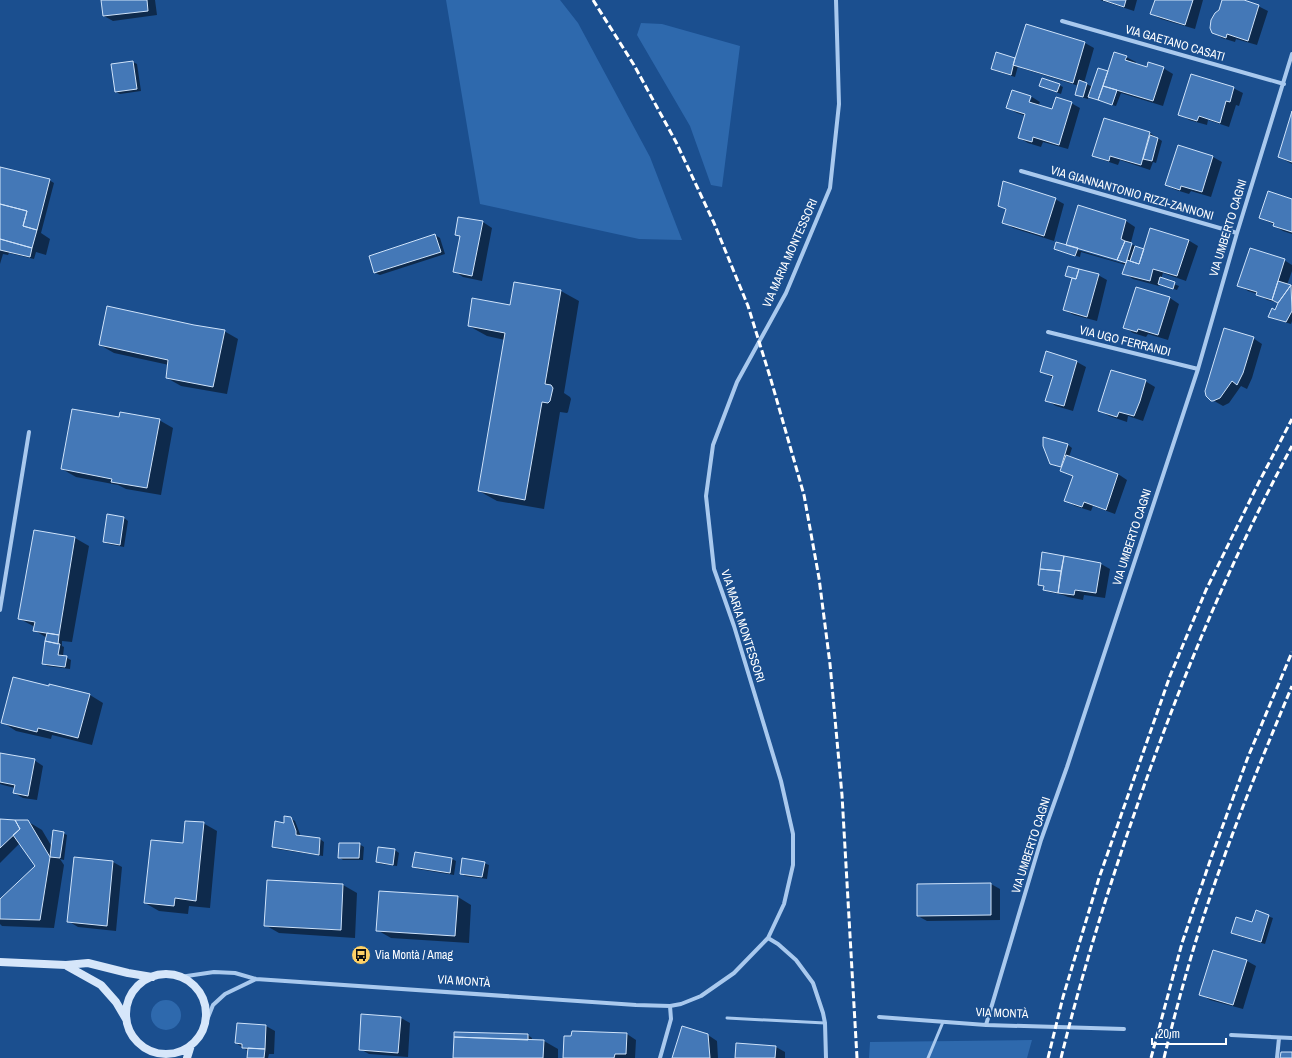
<svg xmlns="http://www.w3.org/2000/svg" width="1292" height="1058" viewBox="0 0 1292 1058" font-family="'Archivo Narrow',sans-serif">
<style>
.green{fill:#2e69ad}
.shadow{fill:#0007;fill-rule:evenodd}
.building{fill:#4478b7;stroke:#cfe3fa}
.lines{fill:none;stroke-linecap:round;stroke-linejoin:round}
.service{stroke:#a9c9ee;stroke-width:3}
.minor{stroke:#a9c9ee;stroke-width:4}
.secondary{stroke:#d6e6fa;stroke-width:8}
.rail{stroke:#fff;stroke-width:3;stroke-dasharray:7 3;stroke-linecap:butt}
.labels{text-anchor:middle;stroke-width:3.5;stroke-linejoin:round;paint-order:stroke}
.street-label{font-size:12px;fill:#fff;stroke:#1b4f8f}
.poi-label{font-size:12px;fill:#fff;stroke:#1b4f8f;text-anchor:start}
</style>
<rect width="100%" height="100%" fill="#1b4f8f"/>
<path class="green" d="M446 0H560L578 23 650 157 682 240 639 239 480 204Z
M641 23 662 24 740 46 722 187 711 185 690 126 637 35Z
M151 1015a15 15 0 1 1 30 0a15 15 0 1 1-30 0Z
M1032 1040 1027 1058H869L870 1042Z"/>
<path class="shadow" d="M102 0H155L157 15 113 21 104 16Z
M1100 0H1137L1134 11Z
M1156 0H1203L1195 29 1161 19 1151 14Z
M1223 0H1240L1258 6 1268 11 1257 45 1236 39 1235 42 1222 38 1213 32Z
M1027 25 1085 43 1094 48 1084 83 1093 87 1126 57 1136 62 1135 64 1147 68H1163L1173 74 1163 106 1121 93 1116 106 1112 105 1117 92H1115L1111 104 1094 99 1089 96 1088 99 1081 97 1076 94 1079 86 1024 69 1018 66 1015 77 996 71 992 69 996 54 1016 60Z
M133 62 137 64 141 91 120 94 116 92Z
M1059 85 1063 87 1061 94 1040 86Z
M1233 88 1243 93 1239 106 1236 105 1229 127 1208 120 1207 125 1189 120 1180 114Z
M1013 91 1031 97H1030L1028 107 1032 97 1040 102 1038 106 1053 110 1071 103 1080 108 1068 149 1043 142 1041 147 1028 143 1019 138 1026 116 1017 113 1008 108Z
M1292 114V164L1279 157Z
M1104 120 1150 133 1162 141 1156 163 1153 162 1150 170 1120 160 1118 165 1103 160 1094 155Z
M1213 157 1222 162 1211 197 1191 191 1189 194 1176 190 1166 185Z
M0 168 49 180 54 183 41 233 50 239 46 255 36 252 34 259 9 253 8 255 3 254 0 264Z
M1055 199 1064 204 1054 241 1013 228 1004 222 1007 210 999 205Z
M1292 200V234L1283 231 1274 226 1275 225 1260 218Z
M1079 207 1126 221 1135 227 1130 246 1133 245 1144 250 1188 240 1198 246 1186 281 1163 273 1161 279 1179 286 1177 290 1160 284 1159 286 1133 279 1124 273 1126 265 1081 252 1080 257 1059 251 1055 249 1067 246ZM1074 247 1123 261 1122 263 1078 250Z
M483 222 492 228 482 281 463 277 454 271 461 237 456 234Z
M435 235 440 238 445 254 380 275 375 273 370 256Z
M1284 260 1292 265V271L1287 285 1292 286V321L1291 324 1269 317 1276 311 1279 303 1267 300 1258 294 1248 291 1239 285Z
M1066 275H1098L1107 280 1097 321 1074 315 1064 310 1073 278Z
M515 283 561 291 579 301 564 393 570 397 571 399 568 412 567 413 560 412 544 509 497 501 479 491 505 340 487 336 469 326 511 306Z
M1136 288 1170 298 1179 304 1168 340 1148 334 1146 337 1133 333 1124 327Z
M224 331 238 339 227 394 181 386 167 378 169 365 114 353 100 345Z
M1253 338 1262 344 1252 378 1247 389 1241 386 1229 403 1223 406 1209 398Z
M1047 353 1077 362 1086 367 1073 411 1056 406 1046 400 1053 378 1041 371Z
M1145 381 1155 387 1143 421 1128 416 1127 422 1109 416 1100 411Z
M159 420 173 428 161 495 126 489 118 485 76 477 62 469Z
M1068 445 1072 448 1069 457 1118 474 1127 480 1115 514 1093 506 1091 511 1075 506 1065 500 1074 477 1061 471 1062 468 1051 463Z
M108 516 124 518 128 521 124 547 108 544 104 542Z
M75 538 89 546 72 642 62 641V646L64 647 63 656 71 660 70 669 47 666 43 663 47 638 34 630 35 627 20 619Z
M1043 554 1101 564 1110 569 1105 598 1084 595 1083 600 1068 597 1063 595 1049 592 1044 590 1045 587 1039 585Z
M90 695 103 703 92 745 52 735 51 739 16 731 2 722Z
M0 754 34 760 43 766 37 800 23 798 14 793 15 788 3 785 0 784Z
M290 818 295 821 300 834V837L320 839 324 842 323 856 277 849 273 846 285 824Z
M0 820 27 821 42 830 52 847 63 833 67 835 64 860 60 859 64 865 54 928 2 926 0 924V901L36 866 20 843 0 863Z
M203 823 217 831 210 908 189 906 188 914 159 911 145 903 184 844Z
M359 844 364 847 363 860H343L339 857Z
M395 850 399 853 397 866 381 864 377 862Z
M75 858 113 862 122 867 116 931 78 927 68 921Z
M452 859 456 861 454 875 418 869 413 866Z
M484 863 489 865 487 879 465 876 461 873Z
M268 881 343 885 357 893 355 938 279 933 265 925Z
M991 884 1000 889V920L927 921 918 916Z
M458 897 471 905 469 943 391 938 377 930Z
M1257 912 1273 918 1265 944 1236 935 1232 933 1253 923Z
M1247 961 1256 966 1243 1009 1210 1000 1200 994Z
M401 1018 410 1023 408 1057 369 1054 360 1049Z
M266 1026 275 1031 274 1054H269L268 1058H248V1051L236 1043Z
M573 1032 627 1034 636 1040 635 1058H564L572 1037Z
M528 1035 532 1038V1041H544L558 1049V1058H454Z
M708 1035 717 1041 718 1058H673Z
M776 1047 785 1052V1058H736Z"/>
<path class="building" d="M101 0H147L148 11 103 16Z
M1103 0H1126L1124 7Z
M1155 0H1193L1185 25 1150 14Z
M1222 0H1244L1259 5 1248 41 1227 34 1226 38 1212 33 1210 28 1211 20 1215 13 1219 10Z
M1026 24 1085 42 1073 83 1013 65Z
M996 52 1015 58 1011 75 991 69Z
M1114 52 1127 56 1125 60 1147 67 1148 62 1164 67 1153 101 1103 86Z
M133 61 137 89 115 92 111 64Z
M1098 68 1108 71 1098 100 1088 97Z
M1191 74 1234 87 1230 102 1226 101 1220 123 1199 116 1197 121 1178 115Z
M1042 78 1060 84 1057 92 1039 86Z
M1079 80 1087 83 1083 97 1075 95Z
M1103 86 1117 90 1112 105 1098 100Z
M1012 90 1031 96 1029 102 1052 109 1056 97 1072 102 1059 145 1033 137 1032 142 1018 138 1025 114 1006 108Z
M1292 111V162L1278 157Z
M1104 118 1150 132 1141 165 1110 156 1109 161 1092 156Z
M1150 135 1158 138 1152 161 1143 159Z
M1178 145 1213 156 1202 192 1181 186 1180 190 1165 185Z
M0 167 50 179 37 230 23 226 27 211 0 204Z
M1003 181 1056 198 1044 236 1002 223 1006 209 998 206Z
M1268 191 1292 199V232L1273 226 1274 223 1259 218Z
M0 204 27 211 23 226 37 230 32 248 0 239Z
M1078 205 1126 220 1121 239 1125 241 1117 260 1066 245Z
M458 217 483 221 472 276 453 272 460 236 455 235Z
M1150 228 1189 240 1177 276 1153 269 1150 281 1122 274 1127 260 1139 264Z
M435 234 441 252 374 273 369 256Z
M0 239 32 248 30 257 0 250Z
M1125 241 1132 243 1126 263 1117 260Z
M1056 242 1078 248 1075 256 1054 249Z
M1135 246 1144 249 1139 264 1130 261Z
M1250 248 1285 259 1272 300 1256 295 1257 292 1237 286Z
M1068 266 1079 269 1076 279 1065 276Z
M1079 269 1099 274 1087 317 1063 310 1072 278 1076 279Z
M1160 277 1175 282 1173 289 1158 284Z
M1278 281 1291 285 1278 303 1272 300Z
M514 282 561 290 545 384 551 385 553 388 550 401 548 403 542 402 525 500 478 491 505 333 468 326 472 298 510 305Z
M1291 285 1292 311 1286 322 1268 317 1272 308 1275 310 1278 303Z
M1136 287 1170 297 1158 335 1138 329 1137 332 1123 328Z
M107 306 194 325 225 330 213 387 166 378 168 360 99 345Z
M1224 328 1254 337 1243 373 1237 385 1232 381 1220 398 1213 401H1211L1206 396 1205 391Z
M1046 351 1077 361 1064 406 1045 401 1053 376 1040 372Z
M1111 370 1146 380 1140 401 1134 416 1119 412 1117 417 1098 411Z
M72 409 119 417 120 412 160 419 147 488 111 482 112 479 61 469Z
M1043 437 1068 444 1061 467 1050 464 1043 446Z
M1066 455 1118 474 1106 510 1084 502 1082 507 1064 501 1073 476 1060 471Z
M107 514 124 517 120 545 103 542Z
M34 530 75 537 59 635 33 631 35 622 18 619Z
M1042 552 1064 556 1061 571 1040 569Z
M1064 556 1101 563 1096 593 1075 590 1074 595 1058 593Z
M1040 569 1061 571 1058 593 1043 590 1044 586 1038 585Z
M47 633 59 635 58 644 45 641Z
M45 641 60 644 58 655 67 656 65 667 42 664Z
M13 677 49 686V684L90 694 78 738 38 728 37 732 1 723Z
M0 753 35 759 28 796 13 793 15 785 0 782Z
M284 816 291 817 296 831V835L320 838 319 855 272 847 275 821 284 823Z
M0 819 15 820 20 829 0 848Z
M15 820H28L50 857 40 920 0 919V899L35 866 13 835 20 829Z
M185 821 204 822 196 901 175 898 174 906 144 903 151 840 183 843Z
M53 830 64 832 60 858 50 857Z
M339 843H360L359 858H338Z
M378 847 395 849 393 865 376 862Z
M415 852 452 858 450 873 412 867Z
M74 857 113 861 107 926 67 922Z
M462 858 485 862 482 877 460 874Z
M267 880 343 884 341 930 264 926Z
M991 883V915L917 916V884Z
M379 891 458 896 455 936 376 931Z
M1256 910 1269 915 1261 942 1231 933 1236 917 1252 922Z
M1213 950 1247 960 1233 1005 1199 995Z
M361 1014 401 1017 398 1053 359 1050Z
M237 1023 266 1025 265 1049 242 1048V1044L235 1043Z
M682 1026 708 1034 710 1058H672Z
M572 1031 627 1033 626 1054H615L614 1058H563L564 1036H571Z
M454 1032 528 1034V1040L454 1037Z
M454 1037 544 1040 543 1058H453Z
M736 1043 776 1046 775 1058H735Z
M248 1048 265 1049 264 1058H247Z
M1281 1052H1292V1058H1280Z"/>
<g class="lines">
<path class="service" d="M727 1018 825 1023
M928 1058 943 1022"/>
<path class="minor" d="M1062 21 1284 84
M1021 171 1237 233
M1048 332 1198 369
M0 610 29 432
M768 938 778 944 796 960 813 983 823 1013 825 1023 826 1058
M180 977 214 972 235 973 256 979 636 1005 670 1006 681 1004 701 996 734 973 768 938 784 904 793 865V834L781 781 734 626 714 569 706 496 713 445 737 382 786 293 830 188 839 104 836 0
M879 1017 986 1025 1124 1029
M205 1025 213 1005 225 994 256 979
M986 1025 1041 840 1067 767 1198 369 1237 233 1292 54
M1231 1035 1292 1038
M660 1058 671 1019 670 1006
M1277 1058 1279 1038"/>
<path class="secondary" d="M0 962 66 965 88 963 128 973 152 977
M67 966 101 985 116 1002 126 1019
M126 1014a40 40 0 1 1 80 0a40 40 0 1 1-80 0Z
M187 1058 191 1045"/>
<path class="rail" d="M593 0 634 65 676 142 714 223 748 306 771 380 804 495 819 578 830 664 842 795 857 1058
M1048 1058 1063 997 1099 878 1170 676 1206 590 1258 484 1292 419
M1061 1058C1082 973 1108 889 1137 806 1180 682 1230 561 1292 446
M1151 1058 1182 943 1211 858 1248 757 1292 652
M1164 1058C1173 1021 1183 984 1194 947 1221 858 1256 772 1292 686"/>
</g>
<defs>
<g id="bus-disc" transform="scale(1)"><circle r="9.5" fill="#ffd166" stroke="#1b4f8f"/><path d="M-5-6H5V4H4V6H2V4H-2V6H-4V4H-5ZM-3.5-4V0h7V-4ZM-3.5 1.2v1.5H-2V1.2ZM2 1.2v1.5H3.5V1.2Z" fill="#111"/></g>
</defs>
<g fill-rule="evenodd">
<use href="#bus-disc" x="361" y="955"/>
</g>
<g class="labels">
<g class="street-label">
<text transform="translate(1175 43) rotate(16)" y="4">VIA GAETANO CASATI</text>
<text transform="translate(1132 193) rotate(16)" y="4">VIA GIANNANTONIO RIZZI-ZANNONI</text>
<text transform="translate(1228 228) rotate(-73)" y="4">VIA UMBERTO CAGNI</text>
<text transform="translate(790 253) rotate(-66)" y="4">VIA MARIA MONTESSORI</text>
<text transform="translate(1125 341) rotate(14)" y="4">VIA UGO FERRANDI</text>
<text transform="translate(1132 537) rotate(-72)" y="4">VIA UMBERTO CAGNI</text>
<text transform="translate(743 626) rotate(72)" y="4">VIA MARIA MONTESSORI</text>
<text transform="translate(1031 845) rotate(-72)" y="4">VIA UMBERTO CAGNI</text>
<text transform="translate(464 981) rotate(4)" y="4">VIA MONTÀ</text>
<text transform="translate(1002 1013) rotate(2)" y="4">VIA MONTÀ</text>
</g>
<g class="poi-label">
<text x="375" y="959">Via Montà / Amag</text>
</g>
</g>
<path d="M1152 1038v6h74v-6" fill="none" stroke="#ffffff" stroke-width="2"/>
<text x="1158" y="1038" font-size="12" fill="#ffffff" stroke="#1b4f8f" stroke-width="3" paint-order="stroke">20 m</text>
</svg>
